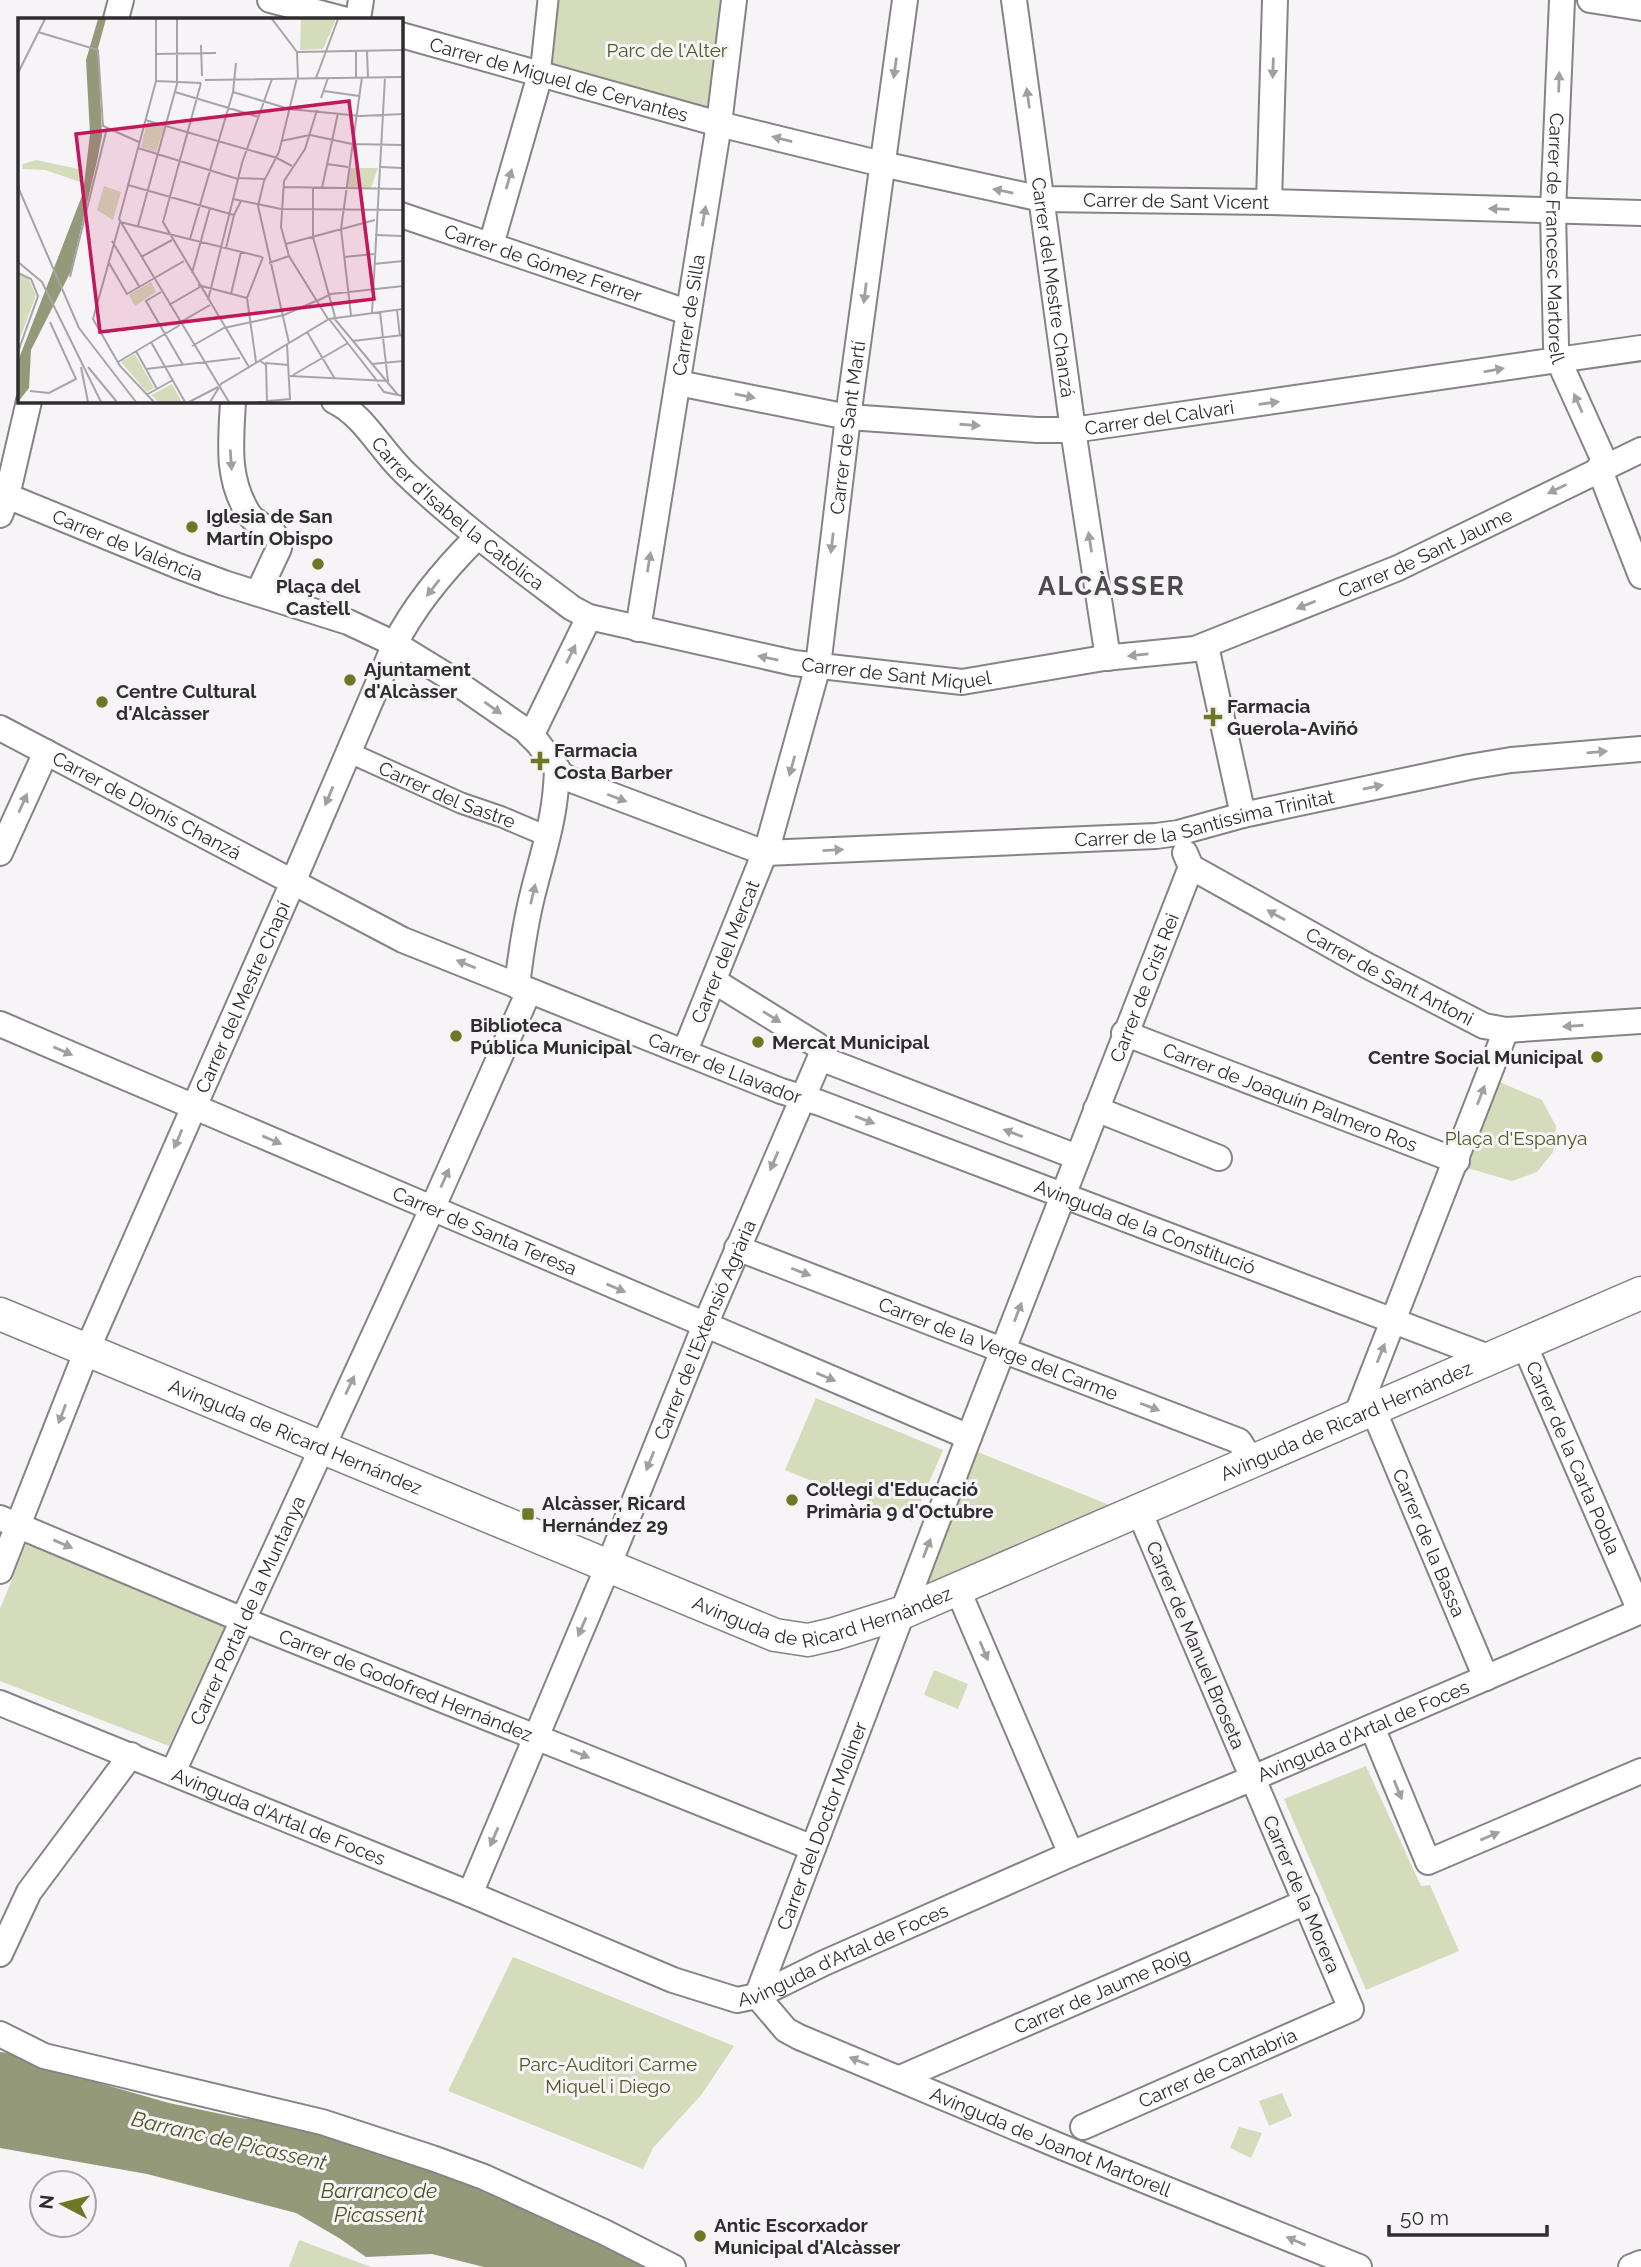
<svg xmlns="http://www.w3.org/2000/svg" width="1641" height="2267" viewBox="0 0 1641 2267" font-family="Raleway,sans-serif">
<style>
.green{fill:#d5dcbb}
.water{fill:#949a79}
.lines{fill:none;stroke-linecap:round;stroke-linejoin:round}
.pedestrian-casing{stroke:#868386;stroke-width:23}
.minor-casing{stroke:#868386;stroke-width:28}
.tertiary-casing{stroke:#868386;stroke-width:35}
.pedestrian{stroke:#fff;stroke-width:19}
.minor{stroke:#fff;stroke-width:24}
.tertiary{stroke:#fff;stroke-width:32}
.oneway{fill:#a1a0a1}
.poi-dot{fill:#6d7824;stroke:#f7f4f7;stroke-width:2.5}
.labels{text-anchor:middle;stroke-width:6;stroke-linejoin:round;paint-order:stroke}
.park-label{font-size:19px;fill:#515922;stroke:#f7f4f7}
.street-label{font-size:19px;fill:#2f2d2f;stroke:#f7f4f7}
.poi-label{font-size:19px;font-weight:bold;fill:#2f2d2f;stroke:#f7f4f7;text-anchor:start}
.water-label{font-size:21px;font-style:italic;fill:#4e551f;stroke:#f7f4f7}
.district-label{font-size:26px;font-weight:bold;letter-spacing:2px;fill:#4d4a4d;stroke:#f7f4f7}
.inset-road{fill:none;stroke:#a7a4a7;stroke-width:2}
.view{fill:#c2185b;fill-opacity:0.15;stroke:#c2185b;stroke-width:3.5}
.inset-edge{fill:none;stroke:#2f2d2f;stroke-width:3.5}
</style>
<rect width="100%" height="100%" fill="#f7f4f7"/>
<path class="green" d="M558 0H726L711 116 548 68Z
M1497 1081 1542 1100 1556 1126 1553 1152 1537 1172 1512 1181 1464 1167Z
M816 1398 943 1450 912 1522 785 1470Z
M975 1451 1117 1508 923 1588Z
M27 1542 226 1625 169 1746 0 1681V1609Z
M934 1670 968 1684 958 1709 924 1695Z
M1366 1766 1421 1886 1430 1885 1459 1951 1366 1990 1284 1799Z
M513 1957 734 2046 702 2094 653 2148 643 2169 448 2091Z
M1282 2093 1292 2116 1269 2126 1259 2101Z
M1239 2127 1262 2133 1251 2158 1230 2148Z
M299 2240 371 2267H289Z"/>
<path class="water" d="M0 2052 44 2056 99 2083 169 2103 240 2118 297 2124 464 2180 655 2267H484L432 2254 366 2257 339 2238 296 2213 147 2174 0 2148Z"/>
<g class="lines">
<g class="pedestrian-casing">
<g id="pedestrian">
<path d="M540 75 548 0"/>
<path id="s1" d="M348 752 461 803 502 817 549 837"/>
</g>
</g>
<g class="minor-casing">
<g id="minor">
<path d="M270 0 343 19"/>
<path id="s2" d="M1014 0 1073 430 1108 658"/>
<path id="s3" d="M1562 0 1553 211 1556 346 1558 359 1606 465"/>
<path d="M1590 0 1641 8"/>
<path d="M116 19 121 0"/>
<path d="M358 19 361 0"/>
<path id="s4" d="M401 35 719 124 882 164 1042 199 1269 202 1641 213"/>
<path d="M1269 202 1275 0"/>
<path id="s5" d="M401 215 687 312"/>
<path d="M491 245 540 75"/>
<path id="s6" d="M678 383 848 417 1037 430H1073L1641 348"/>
<path d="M233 401C231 442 226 477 248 513 257 528 280 528 279 548L258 593"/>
<path id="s7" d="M334 401C365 416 380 450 405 473 457 523 515 565 572 608L589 617 794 663 962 682 1104 658 1195 649 1398 568 1641 450"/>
<path d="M1599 468 1641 576"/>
<path id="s8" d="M0 493 178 566 224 583 348 622 395 644 444 674 525 730 538 743 561 774 569 779 765 853 1156 836 1178 833 1243 815 1469 767 1511 760 1641 749"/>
<path d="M0 515 6 500 29 401"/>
<path id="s9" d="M638 629 719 124 734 0"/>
<path d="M1206 646 1243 815"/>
<path id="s10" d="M0 728 403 940 781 1091 820 1103 1491 1358"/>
<path d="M531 736 589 617"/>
<path d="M0 853 46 752"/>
<path id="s11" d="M1185 853 1191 867 1366 965 1484 1026 1506 1030 1641 1021"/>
<path d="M517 986C521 952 526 918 535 885 546 843 556 813 557 768"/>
<path id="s12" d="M0 1024 969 1437"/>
<path id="s13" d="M1124 1033 1457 1161"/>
<path id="s14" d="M685 1051 769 842 818 666 848 417 905 0"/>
<path d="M820 1058 1077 1157"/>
<path d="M1096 1109 1219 1158"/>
<path id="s15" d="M737 1248 1239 1441 1251 1460"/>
<path id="s16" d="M1524 1344 1640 1611"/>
<path id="s17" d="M1373 1409 1486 1678"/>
<path d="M1356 1416 1506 1030"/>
<path id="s18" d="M0 1518 243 1620 813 1848"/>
<path id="s19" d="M0 1571 87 1350 293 882 395 644C415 604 446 568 477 537"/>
<path d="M957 1588 1071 1854"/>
<path id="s20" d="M0 1703 470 1894 673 1980 737 2000 757 1996 824 1963 1071 1854 1253 1778 1641 1611"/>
<path d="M1372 1727 1428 1862 1641 1771"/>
<path id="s21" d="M173 1772 432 1209 529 991"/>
<path id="s22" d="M470 1894 609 1564 705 1325 820 1058 821 1051 817 1045 714 981"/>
<path d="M0 1954 29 1892 131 1755"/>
<path id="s23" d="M757 1996 969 1437 1191 867"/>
<path id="s24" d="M757 1996 786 2030 799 2037 1057 2145 1359 2267"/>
<path d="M0 2034 44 2056 322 2122 432 2158 484 2177 604 2232 673 2267"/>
<path id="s25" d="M900 2078 1306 1902"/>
<path id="s26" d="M1083 2127 1351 2009 1139 1511"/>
<path d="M1631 2267 1641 2263"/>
</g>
</g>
<g class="tertiary-casing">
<g id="tertiary">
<path id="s27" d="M0 1314 775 1635 808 1640 834 1634 904 1612 1641 1293"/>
</g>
</g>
<use href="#pedestrian" class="pedestrian"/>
<use href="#minor" class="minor"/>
<use href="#tertiary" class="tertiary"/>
</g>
<defs><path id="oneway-solid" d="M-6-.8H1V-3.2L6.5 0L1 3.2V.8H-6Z" transform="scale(1.75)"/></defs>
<g class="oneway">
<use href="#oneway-solid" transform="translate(895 68) rotate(98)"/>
<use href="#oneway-solid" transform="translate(1273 68) rotate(92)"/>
<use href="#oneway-solid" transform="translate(1559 82) rotate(-88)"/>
<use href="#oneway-solid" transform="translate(1028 98) rotate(-98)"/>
<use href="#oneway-solid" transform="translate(782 139) rotate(-166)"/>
<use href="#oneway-solid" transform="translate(509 179) rotate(-74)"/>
<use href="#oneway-solid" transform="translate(1003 191) rotate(-168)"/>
<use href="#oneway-solid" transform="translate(1499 209) rotate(-178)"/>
<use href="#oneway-solid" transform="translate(704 216) rotate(-80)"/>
<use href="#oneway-solid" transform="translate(865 293) rotate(97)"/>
<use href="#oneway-solid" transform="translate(1494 370) rotate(-10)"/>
<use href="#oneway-solid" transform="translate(745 396) rotate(11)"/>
<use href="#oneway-solid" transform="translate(1269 403) rotate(-8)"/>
<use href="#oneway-solid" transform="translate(1578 403) rotate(-114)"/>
<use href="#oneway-solid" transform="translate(970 425) rotate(4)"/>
<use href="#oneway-solid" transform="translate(231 460) rotate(86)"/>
<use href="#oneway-solid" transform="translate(1557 489) rotate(154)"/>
<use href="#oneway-solid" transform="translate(1090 542) rotate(-99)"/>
<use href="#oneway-solid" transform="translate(832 543) rotate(97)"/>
<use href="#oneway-solid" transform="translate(649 562) rotate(-81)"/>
<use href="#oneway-solid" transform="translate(433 588) rotate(128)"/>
<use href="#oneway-solid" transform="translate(1306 605) rotate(158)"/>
<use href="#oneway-solid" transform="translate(571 654) rotate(-64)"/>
<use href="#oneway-solid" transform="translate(1138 655) rotate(174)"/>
<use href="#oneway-solid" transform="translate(768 658) rotate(-168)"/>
<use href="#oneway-solid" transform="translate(493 708) rotate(35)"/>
<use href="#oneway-solid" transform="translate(1597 752) rotate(-5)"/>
<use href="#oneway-solid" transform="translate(792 766) rotate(105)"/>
<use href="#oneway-solid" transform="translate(1373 787) rotate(-12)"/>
<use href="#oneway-solid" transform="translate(329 796) rotate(113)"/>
<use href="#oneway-solid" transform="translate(617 798) rotate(21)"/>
<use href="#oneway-solid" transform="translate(23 803) rotate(-66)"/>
<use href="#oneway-solid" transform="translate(833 850) rotate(-3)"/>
<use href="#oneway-solid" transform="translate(533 894) rotate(-77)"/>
<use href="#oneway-solid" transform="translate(1276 915) rotate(-151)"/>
<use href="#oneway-solid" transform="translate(466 964) rotate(-158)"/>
<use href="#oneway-solid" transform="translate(772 1017) rotate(32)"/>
<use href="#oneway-solid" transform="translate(1573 1026) rotate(176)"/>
<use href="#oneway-solid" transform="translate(63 1051) rotate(23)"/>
<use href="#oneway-solid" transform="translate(1481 1095) rotate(-69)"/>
<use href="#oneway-solid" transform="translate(865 1120) rotate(21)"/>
<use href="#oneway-solid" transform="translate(1013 1133) rotate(-159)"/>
<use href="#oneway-solid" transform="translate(178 1139) rotate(113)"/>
<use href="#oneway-solid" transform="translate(272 1140) rotate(23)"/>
<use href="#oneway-solid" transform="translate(774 1161) rotate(113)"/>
<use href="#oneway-solid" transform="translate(445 1178) rotate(-66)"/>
<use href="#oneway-solid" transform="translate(801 1272) rotate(21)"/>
<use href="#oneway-solid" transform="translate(616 1288) rotate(23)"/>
<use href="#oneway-solid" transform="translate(1018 1312) rotate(-69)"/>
<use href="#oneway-solid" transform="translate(1381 1353) rotate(-68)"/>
<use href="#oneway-solid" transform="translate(826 1377) rotate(23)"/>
<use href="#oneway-solid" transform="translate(350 1385) rotate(-65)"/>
<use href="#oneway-solid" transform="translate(1150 1407) rotate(21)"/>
<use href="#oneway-solid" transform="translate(62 1414) rotate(111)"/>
<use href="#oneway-solid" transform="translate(650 1461) rotate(112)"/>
<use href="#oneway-solid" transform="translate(63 1544) rotate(23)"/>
<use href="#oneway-solid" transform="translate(927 1548) rotate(-69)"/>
<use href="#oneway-solid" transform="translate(582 1627) rotate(113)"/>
<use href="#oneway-solid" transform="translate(984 1651) rotate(67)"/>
<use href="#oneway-solid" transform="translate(580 1754) rotate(22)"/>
<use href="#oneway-solid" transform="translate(1398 1790) rotate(68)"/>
<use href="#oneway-solid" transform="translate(1490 1836) rotate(-23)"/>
<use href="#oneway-solid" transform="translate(494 1837) rotate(113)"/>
<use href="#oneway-solid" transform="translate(859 2061) rotate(-158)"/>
<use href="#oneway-solid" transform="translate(1296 2241) rotate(-157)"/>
</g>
<g class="poi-dot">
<circle cx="192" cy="527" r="7"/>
<circle cx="318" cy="564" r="7"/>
<circle cx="350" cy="680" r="7"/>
<circle cx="102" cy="702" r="7"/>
<path d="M1209.5 706.5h7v7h7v7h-7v7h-7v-7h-7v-7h7z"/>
<path d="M536.5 750.5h7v7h7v7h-7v7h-7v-7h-7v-7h7z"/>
<circle cx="456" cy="1036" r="7"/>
<circle cx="758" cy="1042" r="7"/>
<circle cx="1597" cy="1057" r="7"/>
<circle cx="792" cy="1500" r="7"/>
<rect x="521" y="1507" width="14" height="14" rx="3.5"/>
<circle cx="700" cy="2236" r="7"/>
</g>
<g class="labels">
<g class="park-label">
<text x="667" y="57">Parc de l'Alter</text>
<text x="1516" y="1145">Plaça d'Espanya</text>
<text x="608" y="2071">Parc-Auditori Carme<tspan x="608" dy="22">Miquel i Diego</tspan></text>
</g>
<g class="street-label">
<text dy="7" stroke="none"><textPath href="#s4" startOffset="164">Carrer de Miguel de Cervantes</textPath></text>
<text dy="7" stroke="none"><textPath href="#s4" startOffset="796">Carrer de Sant Vicent</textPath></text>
<text dy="7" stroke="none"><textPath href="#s3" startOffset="238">Carrer de Francesc Martorell</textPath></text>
<text dy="7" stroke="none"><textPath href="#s5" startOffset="150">Carrer de Gómez Ferrer</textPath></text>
<text dy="7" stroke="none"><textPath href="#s2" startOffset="290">Carrer del Mestre Chanzá</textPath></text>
<text dy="7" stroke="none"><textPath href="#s9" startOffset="318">Carrer de Silla</textPath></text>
<text dy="7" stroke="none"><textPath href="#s6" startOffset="486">Carrer del Calvari</textPath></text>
<text dy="7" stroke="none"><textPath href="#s14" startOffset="648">Carrer de Sant Martí</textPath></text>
<text dy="7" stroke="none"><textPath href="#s7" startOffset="168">Carrer d'Isabel la Catòlica</textPath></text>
<text dy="7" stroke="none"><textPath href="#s8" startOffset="138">Carrer de València</textPath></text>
<text dy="7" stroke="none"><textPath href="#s7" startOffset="1200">Carrer de Sant Jaume</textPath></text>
<text dy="7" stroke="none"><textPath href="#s7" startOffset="649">Carrer de Sant Miquel</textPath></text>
<text dy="7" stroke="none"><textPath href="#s1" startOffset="108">Carrer del Sastre</textPath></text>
<text dy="7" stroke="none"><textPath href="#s10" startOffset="166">Carrer de Dionís Chanzá</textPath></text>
<text dy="7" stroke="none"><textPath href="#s8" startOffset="1297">Carrer de la Santíssima Trinitat</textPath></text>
<text dy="7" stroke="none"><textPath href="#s14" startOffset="107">Carrer del Mercat</textPath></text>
<text dy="7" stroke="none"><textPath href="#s11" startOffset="242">Carrer de Sant Antoni</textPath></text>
<text dy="7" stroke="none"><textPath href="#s23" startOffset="1080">Carrer de Crist Rei</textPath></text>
<text dy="7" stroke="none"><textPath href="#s19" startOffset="623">Carrer del Mestre Chapí</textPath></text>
<text dy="7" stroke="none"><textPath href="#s10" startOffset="802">Carrer de Llavador</textPath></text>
<text dy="7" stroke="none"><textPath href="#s13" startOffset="178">Carrer de Joaquín Palmero Ros</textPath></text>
<text dy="7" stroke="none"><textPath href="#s10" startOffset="1251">Avinguda de la Constitució</textPath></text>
<text dy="7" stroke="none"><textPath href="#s12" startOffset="527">Carrer de Santa Teresa</textPath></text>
<text dy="7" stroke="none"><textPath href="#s22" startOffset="611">Carrer de l'Extensió Agrària</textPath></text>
<text dy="7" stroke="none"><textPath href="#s15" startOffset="280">Carrer de la Verge del Carme</textPath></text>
<text dy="7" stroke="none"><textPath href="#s27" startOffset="1454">Avinguda de Ricard Hernández</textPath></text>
<text dy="7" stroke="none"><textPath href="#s27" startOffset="320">Avinguda de Ricard Hernández</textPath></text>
<text dy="7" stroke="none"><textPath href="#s16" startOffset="124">Carrer de la Carta Pobla</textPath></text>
<text dy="7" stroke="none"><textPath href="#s17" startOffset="145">Carrer de la Bassa</textPath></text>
<text dy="7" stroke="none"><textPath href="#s27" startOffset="887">Avinguda de Ricard Hernández</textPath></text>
<text dy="7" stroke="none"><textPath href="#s21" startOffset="178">Carrer Portal de la Muntanya</textPath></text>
<text transform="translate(1196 1645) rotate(67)" y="7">Carrer de Manuel Broseta</text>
<text dy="7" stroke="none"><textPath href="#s18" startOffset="439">Carrer de Godofred Hernández</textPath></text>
<text dy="7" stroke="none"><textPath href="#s20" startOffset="1477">Avinguda d'Artal de Foces</textPath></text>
<text dy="7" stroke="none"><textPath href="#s20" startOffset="301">Avinguda d'Artal de Foces</textPath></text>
<text dy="7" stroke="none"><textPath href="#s23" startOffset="182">Carrer del Doctor Moliner</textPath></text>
<text transform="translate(1302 1894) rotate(67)" y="7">Carrer de la Morera</text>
<text dy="7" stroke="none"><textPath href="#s20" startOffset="910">Avinguda d'Artal de Foces</textPath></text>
<text dy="7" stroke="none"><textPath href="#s25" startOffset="220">Carrer de Jaume Roig</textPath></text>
<text dy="7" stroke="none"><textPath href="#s26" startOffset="147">Carrer de Cantabria</textPath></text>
<text dy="7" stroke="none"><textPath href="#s24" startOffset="332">Avinguda de Joanot Martorell</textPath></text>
</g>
<g class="poi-label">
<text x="206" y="523">Iglesia de San<tspan x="206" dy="22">Martín Obispo</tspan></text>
<text x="318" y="593" text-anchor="middle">Plaça del<tspan x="318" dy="22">Castell</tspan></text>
<text x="364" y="676">Ajuntament<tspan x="364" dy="22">d'Alcàsser</tspan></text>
<text x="116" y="698">Centre Cultural<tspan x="116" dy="22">d'Alcàsser</tspan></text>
<text x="1227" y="713">Farmacia<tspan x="1227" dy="22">Guerola-Aviñó</tspan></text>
<text x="554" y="757">Farmacia<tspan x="554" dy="22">Costa Barber</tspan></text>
<text x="470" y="1032">Biblioteca<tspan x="470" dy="22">Pública Municipal</tspan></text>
<text x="772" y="1049">Mercat Municipal</text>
<text x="1583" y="1064" text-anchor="end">Centre Social Municipal</text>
<text x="806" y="1496">Col·legi d'Educació<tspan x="806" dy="22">Primària 9 d'Octubre</tspan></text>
<text x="542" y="1510">Alcàsser, Ricard<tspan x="542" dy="22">Hernández 29</tspan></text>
<text x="714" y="2232">Antic Escorxador<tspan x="714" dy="22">Municipal d'Alcàsser</tspan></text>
</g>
<g class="water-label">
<text transform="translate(229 2141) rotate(13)" y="7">Barranc de Picassent</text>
<text x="379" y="2198">Barranco de<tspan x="379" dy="24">Picassent</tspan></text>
</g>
<g class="district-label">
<text x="1112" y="595">ALCÀSSER</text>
</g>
</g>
<g transform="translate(18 18)">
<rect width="385" height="385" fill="#f7f4f7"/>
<path d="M283 1H318L305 31 282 32ZM129 104 146 109 138 134 123 129ZM18 142 65 152 62 164 27 152 4 151 5 146ZM331 150H360L353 170H328ZM86 168 103 174 95 202 79 192ZM0 257 10 260 18 277 0 326ZM133 264 138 274 117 288 111 277ZM117 336 136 370 129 374 103 344ZM154 366 164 384H141L133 377Z" fill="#d5dcbb"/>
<path d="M80 1H88L80 30 84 118 79 143 53 253 13 332 11 370 0 384V343L65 175 72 116 68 42Z" fill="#949a79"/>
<path class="inset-road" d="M138 1V63L101 201 211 384M254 1 279 34 280 60M20 14 80 32 85 108 121 124M183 27 184 58M338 33V59M349 33 350 59M279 34 385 32M138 36 198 35M0 55 27 1M298 60 320 1M187 62 385 59M138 63 183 65M183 65 145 204 231 349M306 73 341 78M157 74 241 99M215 74 271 91 343 98 385 96M303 80 310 60M299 92 287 131 266 163 263 209 271 238 310 301M127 102 259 140 274 148M292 117 334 126 385 127M263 123 292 117M120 130 220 161M309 146 330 149M361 149 385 150M220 160 247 161M110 167 216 197 223 183M0 169 61 310 118 384M265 169 385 171M295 170V219L317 299M304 170 320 95M215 181 263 191 385 192M102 204 75 301 102 348 136 384M102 204 244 239M120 208 159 66V1M357 217 385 218M172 221 215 74 218 45M94 223 121 268M268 226 357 202M208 230 216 197M123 239 154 222M326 239 356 236M0 244 24 264 83 384M91 245 109 276 166 243M251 245 271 238M356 246 385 243M0 255 13 261 20 278 0 334M174 255 192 190M52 259 89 110M180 267 229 280M143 274 128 283 165 347M213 276 223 234M190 282 224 145 254 61M299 283 313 276 385 268M151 287 182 269M379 292 382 318M354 295 367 59M333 297 323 211 344 59M315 299 380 377M311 301 360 364M161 305 192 287M289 314 317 361M335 323 385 317M133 324 167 384M271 325 240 188 246 163 261 134 279 60M174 328 206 310 266 297 298 283M118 333 139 371M241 342 248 347 249 383M100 344 162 307M238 344 229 280 245 239M247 345 271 347M354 346 385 343M63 349 70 384M70 349 99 384M128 351 222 340M275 357 330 325M272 358 370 363 362 294M360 366 366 374 385 378M12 373 31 375 58 361 32 304M128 377 155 362M171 384 200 369M192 384 203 366 311 301 385 291M239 384 272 381 269 326"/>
<path class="view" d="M331 83 356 281 82 314 58 116Z"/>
<rect width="385" height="385" class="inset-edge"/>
</g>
<g transform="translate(63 2204) rotate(277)"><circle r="33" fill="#f7f4f7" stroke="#a7a4a7" stroke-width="2"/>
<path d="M0-5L12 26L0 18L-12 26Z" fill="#6d7824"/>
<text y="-10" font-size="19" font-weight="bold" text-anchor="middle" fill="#2f2d2f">N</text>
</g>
<path d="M1389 2225v10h158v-10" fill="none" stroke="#2f2d2f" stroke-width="3.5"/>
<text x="1400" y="2225" font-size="21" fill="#2f2d2f" stroke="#f7f4f7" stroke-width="5" paint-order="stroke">50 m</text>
</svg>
